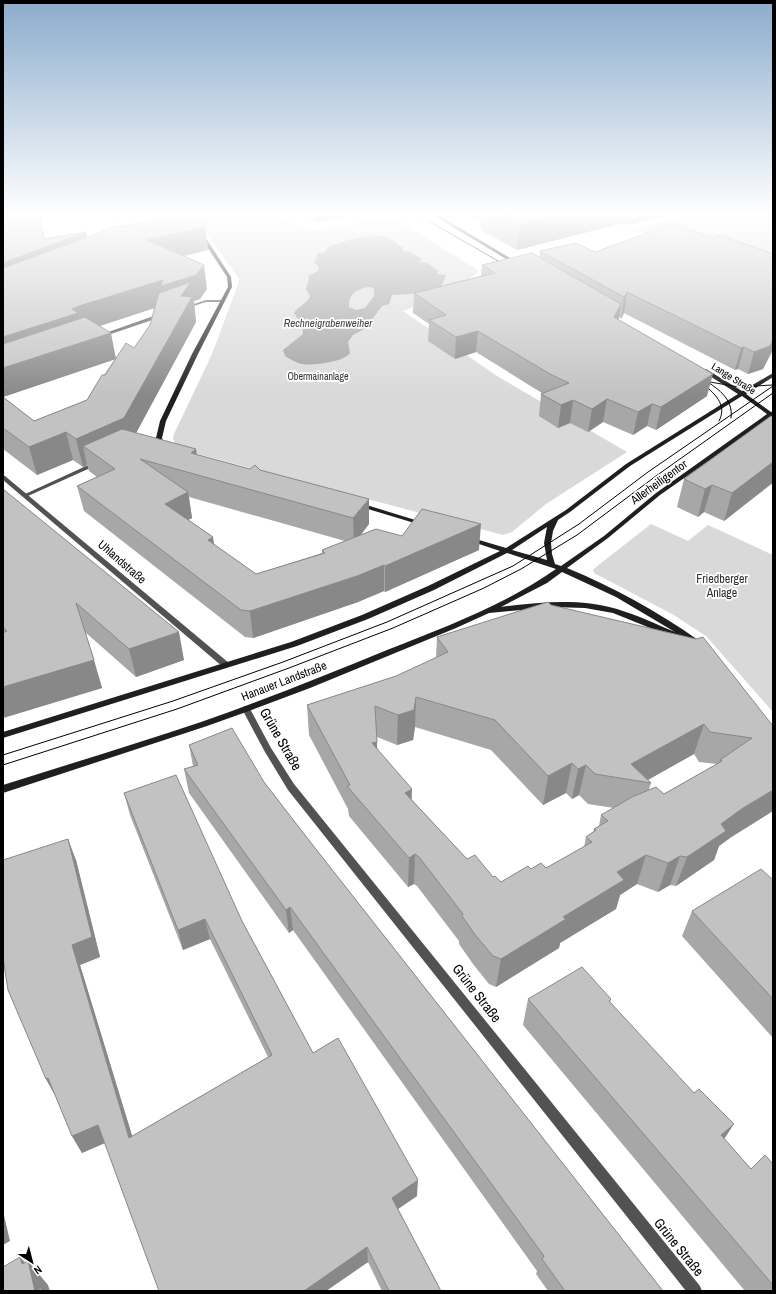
<svg xmlns="http://www.w3.org/2000/svg" width="776" height="1294" viewBox="0 0 776 1294" font-family="'Archivo Narrow',sans-serif">
<style>
.green{fill:#d9d9d9}
.water{fill:#a0a0a0;fill-rule:evenodd}
.lines{fill:none;stroke-linecap:round;stroke-linejoin:round}
.pedestrian{fill:#525252;fill-rule:evenodd}
.minor{fill:#525252;fill-rule:evenodd}
.secondary{fill:#1f1f1f;fill-rule:evenodd}
.tram{stroke:#000;stroke-width:1}
.wall{fill:#a7a7a7;fill-rule:evenodd}
.shaded-wall{fill:#888}
.building{fill:#c2c2c2;stroke:#888;fill-rule:evenodd}
.labels{text-anchor:middle;stroke-width:3.5;stroke-linejoin:round;paint-order:stroke}
.far-park-label{font-size:10px;fill:#303030;stroke:#fff}
.far-street-label{font-size:10px;fill:#000;stroke:#fff}
.far-water-label{font-size:11px;font-style:italic;fill:#414141;stroke:#fff}
.street-label{font-size:12px;fill:#000;stroke:#fff}
.park-label{font-size:12px;fill:#303030;stroke:#fff}
.near-street-label{font-size:14px;fill:#000;stroke:#fff}
</style>
<rect width="100%" height="100%" fill="#fff"/>
<path class="green" d="M196 215H275L311 231 392 216 479 271 454 291 403 311 497 376 627 452 546 504 512 532 503 535 183 450 177 446 173 439 174 434 212 354 239 282V279L206 233Z
M689 215H773V274L629 229Z
M651 524 688 541 708 525 773 555V712L706 636 672 614 594 573 593 570 596 567Z"/>
<path class="water" d="M376 235 389 238 404 248 402 249 403 251 410 252 422 259 420 260V262L427 263 439 271 437 272 438 274 446 275 441 287 425 293 392 295 389 304 382 306 366 328 353 335 348 342 350 353C344 362 312 366 302 364 296 363 290 359 285 356L283 350 303 334 302 325 294 313C298 306 307 304 310 296L306 289 309 279 308 276 318 271 319 268 314 262 317 258V254L324 252 327 250 328 247C344 241 359 237 376 235ZM370 287 374 289V296L365 308 356 310 349 307C348 294 358 288 370 287Z"/>
<g class="lines">
<path class="pedestrian" d="M97 461 100 463 99 464 28 496 26 497 23 495Z"/>
<path class="minor" d="M455 215H465L441 219 439 218Z
M206 300H223L225 301 223 302H206L184 309 182 308Z
M162 313 165 315 164 316 102 337 97 336Z
M3 475 5 476 229 663 230 665 229 667H223L3 480Z
M246 706 249 707 271 748 294 784 700 1286 702 1291H686L288 790 265 752 242 709 243 707Z"/>
<path class="secondary" d="M433 215H438L520 264 516 265Z
M202 235H204L231 277 232 287 198 354 166 421 162 438 166 448 163 450 160 448 156 438 160 421 192 354 228 287 227 277 200 236Z
M702 369H706L742 391 773 373V377L746 394 771 412 773 411V418L771 417 660 495 608 538 567 568C613 587 657 611 698 640L699 642 698 644H692L682 636 678 639 675 638 613 613 585 608 553 607 489 613 456 628 310 688 249 711 207 726 3 793V785C69 764 136 744 201 722 264 700 326 675 387 650 445 627 505 605 556 569L507 553 434 590 368 619 297 646 3 738V732L291 642 362 615 428 586 500 551 467 540 465 539 469 537 506 548 566 510 626 464 738 394 702 371ZM742 396 767 414 656 493 604 536 561 566 555 564 552 554 551 543 553 531 558 520 570 512 630 466ZM547 527 544 543 547 560 512 550ZM562 572 616 597 675 632C656 624 637 615 617 609 579 598 540 602 501 607L547 583Z
M360 503 425 523 426 524 425 525H421L358 506V504Z"/>
<path class="tram" d="M418 215 507 266
M701 378C716 387 734 398 731 418
M710 382 739 387 772 385
M709 389C719 398 726 408 719 421
M3 755 173 701 283 662 387 622 513 566 579 524 648 472 773 386
M3 765 177 709 289 668 393 628 484 588 521 569 577 535 656 476 773 393"/>
</g>
<path class="wall" d="M108 215H126L114 218Z
M306 215H354L317 222Z
M469 215H667L628 225 623 223 517 250 481 230V221Z
M3 217 45 239 88 237 205 227 208 250 183 256 207 289 200 299 194 301 196 322 136 433 197 455 250 469 260 470 369 524 361 535 402 536 479 550 385 592 384 591 358 602 253 638 245 637 84 511 77 486 97 477 89 471 87 465 83 467 73 460 37 475 3 449ZM154 308 150 325 134 348 116 358 100 326ZM115 359 87 400 34 421 3 397ZM189 497 345 541 322 550V553L256 574 213 544V537L188 520 192 518Z
M540 251 772 352 763 369 748 374 738 369 735 370 624 313 621 319 619 317 618 320 707 396 656 430 647 426 633 435 603 422 588 432 570 423 558 428 539 416 541 394 542 393 476 352 455 359 428 341 429 324 413 313 414 293 481 276 482 265 539 258Z
M773 417V483L724 521 704 512 698 517 677 507 684 479Z
M3 489 184 660 136 677 85 632 102 688 3 718Z
M551 605 773 726 730 838 719 846 714 860 676 886 670 885 658 892 637 884 620 895 616 909 560 943 559 948 496 987 489 984 473 964 459 944V941L417 886 414 884 408 887 349 816 348 809 309 735 307 705 396 676 436 658 437 637ZM415 727 491 750 543 805 566 793 572 799 579 795 588 804 614 808 601 815 599 826 594 829 593 832 586 837 584 847 546 868 531 869 501 882 467 859 412 800 377 749V737L397 745 413 740ZM694 754 699 762 717 764 664 794 649 789 651 783 648 780Z
M189 745 264 782 308 839 663 1291H548L536 1274 537 1271 293 930 289 933 189 793 184 769 193 766Z
M124 793 242 921 313 1053 417 1196 398 1209 441 1291H382L368 1262 326 1291H159L105 1143 82 1153 72 1136 55 1095 46 1079 76 860 100 957 80 965 132 1136 268 1057 210 939 183 950 130 815Z
M773 880V1038L682 936 692 911Z
M528 999H611L610 1002 724 1139 751 1169 773 1164V1291H745L523 1025Z"/>
<path class="shaded-wall" d="M39 215 47 247 86 232 91 255 3 289V263Z
M113 215H126L114 218Z
M317 215H354L317 222Z
M555 215H624L623 223 517 250 520 224Z
M630 215H667L628 225Z
M205 227 208 250 151 264 147 240Z
M204 265 207 289 200 299 194 301 196 322 129 446H83L87 465 83 467 76 439 164 305 84 331 3 366V337L79 306Z
M627 292 624 313 621 319 624 297Z
M621 304 618 324 614 317Z
M478 331 476 352 455 359 456 337Z
M111 333 116 359 3 397V368Z
M773 340V349L763 369 748 374 754 352Z
M744 347 738 369 735 370 741 348Z
M713 374 707 396 656 430 661 407Z
M607 399 603 422 588 432 592 409Z
M573 400 570 423 558 428 561 405Z
M652 404 647 426 633 435 638 412Z
M66 432 73 460 37 475 29 447Z
M196 449 200 474 191 453Z
M773 462V482L724 521 732 493Z
M712 485 704 512 698 517 705 489Z
M188 492 192 518 170 529 165 504Z
M369 499V524L354 543 353 518Z
M481 524 479 550 385 592V566Z
M213 537 217 563 208 540Z
M384 565V591L358 602 253 638 250 611Z
M179 632 184 660 136 677 129 649Z
M94 660 102 688 3 718V687Z
M416 697 415 727 413 740 397 745 398 715Z
M704 724 694 754 644 782 631 764Z
M377 742 378 772 372 743Z
M572 763 566 793 543 805 548 776Z
M586 765 579 795 572 799 578 769Z
M412 789 411 818 405 793Z
M773 790V811L730 838 719 846 714 860 676 886 687 857 721 824 743 808Z
M68 839 76 860 100 957 80 965 138 1155 129 1138 72 945Z
M415 854 414 884 408 887 409 858Z
M646 855 637 884 620 895 616 909 560 943 559 948 496 987 501 959 563 917 617 872Z
M680 856 670 885 658 892 668 863Z
M290 907 293 930 289 933 286 910Z
M205 919 210 939 183 950 178 930Z
M48 1078 56 1097 46 1079Z
M734 1124 719 1147 721 1135Z
M98 1125 107 1142 82 1153 72 1136Z
M418 1180 417 1196 392 1213V1198Z
M3 1211 10 1241 3 1245Z
M367 1247 368 1262 326 1291H304Z
M20 1257 29 1267 28 1261 48 1285 50 1291H35L22 1264Z"/>
<path class="building" d="M21 215H39L44 239 86 232 3 263V217L6 218Z
M187 215H196L205 227 147 240 204 265 196 275 161 286 163 280 79 306 72 309 78 313 3 337V268L115 227Z
M503 215H555L520 224Z
M672 224 713 238 720 235 773 254V340L770 346 754 352 744 347 741 348 627 292 624 297 540 251 576 243 595 252Z
M532 253 621 304 614 317 713 374 661 407 652 404 638 412 607 399 592 409 573 400 561 405 541 394 569 383 550 374 478 331 456 337 429 320 446 315 414 293 495 273 482 265Z
M191 282 181 296 192 297 124 418 76 439 66 432 29 447 3 428V397L34 421 87 400 102 375H105L126 343 134 348 150 325 159 293Z
M85 317 111 333 3 368V344Z
M771 416 773 417V462L732 493 712 485 705 489 684 479Z
M122 429 196 449 191 453 250 469 255 465 260 470 369 499 353 518 140 459 188 492 165 504 213 537 208 540 256 574 325 553 322 550 376 529 402 536 422 509 481 524 385 566 384 565 357 576 250 611 241 610 77 486 115 469 83 446Z
M3 489 179 632 129 649 76 603 94 660 3 687V633L7 631 3 627Z
M548 602 551 605 696 639 703 637 773 726V790L743 808 721 824 726 831 687 857 680 856 668 863 646 855 617 872 624 880 563 917 566 919 501 959 493 956 476 936 462 916 463 914 419 857 415 854 409 858 347 786 350 785 307 705 396 676 448 652 437 637ZM416 697 495 720 548 776 572 763 578 769 586 765 595 774 651 783 631 764 704 724 710 732 752 738 720 760 722 761 664 794 656 787 632 797 601 815 608 821 594 829 596 830 586 837 592 842 546 868 541 863 531 869 528 866 501 882 495 876 493 877 475 855 467 859 405 793 412 789 372 743 377 742 375 706 398 715 414 710Z
M232 728 264 782 308 839 663 1291H565L542 1259 544 1256 290 907 286 910 184 769 198 765 189 745Z
M176 775 242 921 313 1053 338 1038 418 1180 392 1198 441 1291H389L367 1247 304 1291H159L98 1125 72 1136 48 1078 46 1079 8 990 3 958V860L68 839 92 937 72 945 129 1138 272 1055 205 919 178 930 124 793Z
M761 869 773 880V999L692 911Z
M582 967 611 999 609 1001 694 1093 699 1089 734 1124 721 1135 751 1169 765 1155 773 1164V1285L528 999Z
M20 1257 22 1264 28 1261 35 1291H3V1267Z
M41 1288 42 1291H36Z"/>
<linearGradient id="sky" x2="0" y2="1"><stop stop-color="#8baccb"/><stop offset="0.54" stop-color="#fff"/><stop offset="1" stop-color="#fff" stop-opacity="0"/></linearGradient>
<rect width="776" height="396" fill="url(#sky)"/>
<g class="labels">
<g class="far-park-label">
<text x="318" y="380">Obermainanlage</text>
</g>
<g class="far-street-label">
<text transform="translate(734 378) rotate(32)" y="4">Lange Straße</text>
</g>
<g class="far-water-label">
<text x="328" y="327">Rechneigrabenweiher</text>
</g>
<g class="street-label">
<text transform="translate(659 482) rotate(-36)" y="4">Allerheiligentor</text>
<text transform="translate(122 562) rotate(41)" y="4">Uhlandstraße</text>
<text transform="translate(284 681) rotate(-21)" y="4">Hanauer Landstraße</text>
</g>
<g class="park-label">
<text x="722" y="583">Friedberger<tspan x="722" dy="14">Anlage</tspan></text>
</g>
<g class="near-street-label">
<text transform="translate(281 739) rotate(60)" y="5">Grüne Straße</text>
<text transform="translate(477 993) rotate(52)" y="5">Grüne Straße</text>
<text transform="translate(679 1247) rotate(51)" y="5">Grüne Straße</text>
</g>
</g>
<rect width="776" height="1294" fill="none" stroke="#000000" stroke-width="8"/>
<g transform="translate(32 1262) rotate(144)" stroke="#ffffff" stroke-width="3" paint-order="stroke">
<path d="M0-3L7 15L0 10L-7 15Z" fill="#000000"/>
<text y="-6" font-size="11" font-weight="bold" text-anchor="middle" fill="#000000">N</text>
</g>
</svg>
